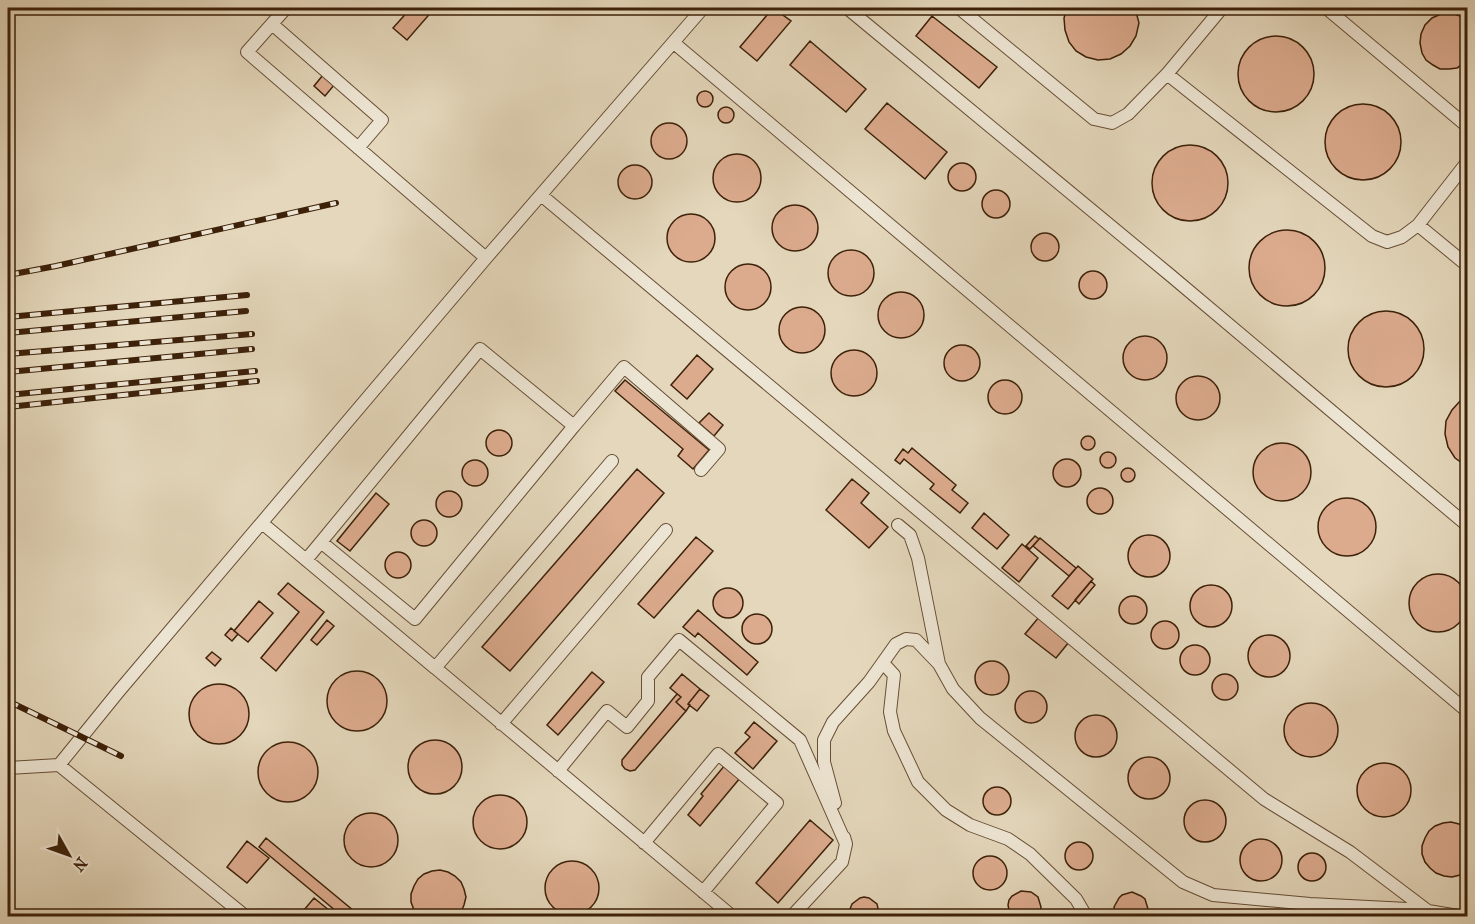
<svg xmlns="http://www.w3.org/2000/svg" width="1475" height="924" viewBox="0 0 1475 924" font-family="'IM FELL French Canon',serif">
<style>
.building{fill:#dcab8e;stroke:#3d2109;stroke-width:1.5}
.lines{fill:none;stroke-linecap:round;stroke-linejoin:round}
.minor-casing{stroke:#674e36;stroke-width:14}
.minor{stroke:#ede5d3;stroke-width:12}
.rail-casing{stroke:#3d2109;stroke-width:6}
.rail{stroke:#ede5d3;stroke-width:4;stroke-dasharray:11;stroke-linecap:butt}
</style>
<rect width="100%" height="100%" fill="#e4d7bb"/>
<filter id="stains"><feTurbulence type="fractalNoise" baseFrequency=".00333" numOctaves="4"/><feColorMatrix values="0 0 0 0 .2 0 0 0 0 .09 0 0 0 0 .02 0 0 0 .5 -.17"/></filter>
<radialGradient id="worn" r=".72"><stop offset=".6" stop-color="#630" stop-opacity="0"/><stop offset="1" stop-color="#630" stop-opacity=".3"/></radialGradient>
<path class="building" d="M411 8 434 9 407 40 393 28Z
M773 8 791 21 757 61 740 47Z
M1067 8H1135L1139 23 1136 36 1130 46 1121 54 1110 59 1098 60 1086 57 1076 51 1069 42 1065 30 1064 18Z
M1451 13 1460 16 1468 22V61L1457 68 1449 69H1440L1433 65 1426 60 1422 53 1420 43 1421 34 1425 25 1432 18 1441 14Z
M932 16 997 67 979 88 916 36Z
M1238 74a38 38 0 1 1 76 0a38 38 0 1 1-76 0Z
M810 41 866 89 846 112 790 65Z
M323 75 335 84 325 96 314 86Z
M697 99a8 8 0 1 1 16 0a8 8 0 1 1-16 0Z
M887 103 947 152 925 179 865 129Z
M1325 142a38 38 0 1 1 76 0a38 38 0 1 1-76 0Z
M718 115a8 8 0 1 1 16 0a8 8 0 1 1-16 0Z
M651 141a18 18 0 1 1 36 0a18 18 0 1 1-36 0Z
M1152 183a38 38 0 1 1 76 0a38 38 0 1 1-76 0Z
M713 178a24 24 0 1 1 48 0a24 24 0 1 1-48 0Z
M948 177a14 14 0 1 1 28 0a14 14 0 1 1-28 0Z
M618 182a17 17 0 1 1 34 0a17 17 0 1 1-34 0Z
M982 204a14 14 0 1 1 28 0a14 14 0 1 1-28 0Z
M772 228a23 23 0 1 1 46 0a23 23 0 1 1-46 0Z
M667 238a24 24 0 1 1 48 0a24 24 0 1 1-48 0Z
M1249 268a38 38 0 1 1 76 0a38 38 0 1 1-76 0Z
M1031 247a14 14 0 1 1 28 0a14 14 0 1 1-28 0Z
M828 273a23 23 0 1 1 46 0a23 23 0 1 1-46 0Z
M725 287a23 23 0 1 1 46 0a23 23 0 1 1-46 0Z
M1079 285a14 14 0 1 1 28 0a14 14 0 1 1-28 0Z
M878 315a23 23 0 1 1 46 0a23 23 0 1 1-46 0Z
M779 330a23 23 0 1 1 46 0a23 23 0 1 1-46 0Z
M1348 349a38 38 0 1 1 76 0a38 38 0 1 1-76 0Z
M1123 358a22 22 0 1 1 44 0a22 22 0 1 1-44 0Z
M944 363a18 18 0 1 1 36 0a18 18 0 1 1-36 0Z
M831 373a23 23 0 1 1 46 0a23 23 0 1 1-46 0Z
M697 355 713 369 687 399 671 385Z
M1176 398a22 22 0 1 1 44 0a22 22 0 1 1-44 0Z
M988 397a17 17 0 1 1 34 0a17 17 0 1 1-34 0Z
M625 380 709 450 693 469 678 456 683 449 615 391Z
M1468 397V467L1455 458 1448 447 1445 434 1446 421 1452 410 1460 401Z
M709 413 723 425 714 436 699 423Z
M486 443a13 13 0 1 1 26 0a13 13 0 1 1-26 0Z
M1081 443a7 7 0 1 1 14 0a7 7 0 1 1-14 0Z
M1253 472a29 29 0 1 1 58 0a29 29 0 1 1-58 0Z
M912 448 956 485 952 490 968 503 960 513 930 489 934 484 904 459 900 464 895 460 903 449 908 453Z
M1100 460a8 8 0 1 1 16 0a8 8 0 1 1-16 0Z
M1053 473a14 14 0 1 1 28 0a14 14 0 1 1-28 0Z
M462 473a13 13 0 1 1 26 0a13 13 0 1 1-26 0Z
M1121 475a7 7 0 1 1 14 0a7 7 0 1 1-14 0Z
M637 469 664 493 510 671 482 647Z
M852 479 869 493 861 503 888 527 869 548 826 510Z
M1087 501a13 13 0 1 1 26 0a13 13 0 1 1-26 0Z
M436 504a13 13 0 1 1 26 0a13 13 0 1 1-26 0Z
M376 493 389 504 350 551 337 541Z
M1318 527a29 29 0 1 1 58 0a29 29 0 1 1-58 0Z
M984 513 1009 535 997 549 972 528Z
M411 533a13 13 0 1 1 26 0a13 13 0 1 1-26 0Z
M1128 556a21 21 0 1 1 42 0a21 21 0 1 1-42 0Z
M1035 536 1039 539 1030 549 1026 546Z
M696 537 713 551 654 618 638 604Z
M1040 538 1076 568 1069 576 1033 546Z
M1022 544 1038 558 1019 582 1002 568Z
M385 565a13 13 0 1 1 26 0a13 13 0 1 1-26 0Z
M1078 566 1093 579 1068 609 1052 596Z
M1409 603a29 29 0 1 1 58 0a29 29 0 1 1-58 0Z
M1091 581 1095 585 1079 604 1075 600Z
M288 583 324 612 276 671 261 658 299 612 278 594Z
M1190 606a21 21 0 1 1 42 0a21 21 0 1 1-42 0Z
M713 603a15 15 0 1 1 30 0a15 15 0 1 1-30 0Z
M1119 610a14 14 0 1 1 28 0a14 14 0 1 1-28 0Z
M259 601 273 613 248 642 234 631Z
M698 610 758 662 747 675 698 633 695 637 683 627Z
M742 629a15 15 0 1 1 30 0a15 15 0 1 1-30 0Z
M1039 617 1069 642 1056 658 1025 634Z
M327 620 334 626 317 645 311 640Z
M1151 635a14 14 0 1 1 28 0a14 14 0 1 1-28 0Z
M231 628 238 634 232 641 225 635Z
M1248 656a21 21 0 1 1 42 0a21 21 0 1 1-42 0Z
M1180 660a15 15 0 1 1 30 0a15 15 0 1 1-30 0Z
M212 652 221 659 215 666 206 658Z
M975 678a17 17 0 1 1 34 0a17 17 0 1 1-34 0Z
M327 701a30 30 0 1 1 60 0a30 30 0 1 1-60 0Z
M592 672 604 682 558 735 547 725Z
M1212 687a13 13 0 1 1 26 0a13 13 0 1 1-26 0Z
M682 674 700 689 688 704 690 705 686 711 676 702 681 697 670 688Z
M189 714a30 30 0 1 1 60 0a30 30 0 1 1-60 0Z
M700 689 709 696 697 711 688 704Z
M1015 707a16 16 0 1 1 32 0a16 16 0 1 1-32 0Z
M677 694 681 697 676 702 686 711 635 770 630 771 625 769 622 765V760Z
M1284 730a27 27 0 1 1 54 0a27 27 0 1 1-54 0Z
M1075 736a21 21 0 1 1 42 0a21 21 0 1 1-42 0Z
M754 722 777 741 753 769 735 753 750 737 745 733Z
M408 767a27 27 0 1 1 54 0a27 27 0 1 1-54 0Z
M258 772a30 30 0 1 1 60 0a30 30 0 1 1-60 0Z
M1128 778a21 21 0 1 1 42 0a21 21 0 1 1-42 0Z
M1357 790a27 27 0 1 1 54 0a27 27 0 1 1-54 0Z
M725 765 740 778 700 826 688 815 703 796 701 794Z
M983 801a14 14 0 1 1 28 0a14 14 0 1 1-28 0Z
M473 822a27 27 0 1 1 54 0a27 27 0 1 1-54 0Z
M1184 821a21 21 0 1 1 42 0a21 21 0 1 1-42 0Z
M344 840a27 27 0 1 1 54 0a27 27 0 1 1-54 0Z
M810 820 833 840 778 903 756 883Z
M1451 822 1459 824 1468 829V869L1460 875 1452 877 1444 876 1436 873 1430 868 1425 862 1422 854V846L1425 838 1429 831 1435 826 1443 823Z
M266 838 360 916H342L259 847Z
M1240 860a21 21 0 1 1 42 0a21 21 0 1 1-42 0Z
M247 841 269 858 247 883 227 867Z
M1065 856a14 14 0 1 1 28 0a14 14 0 1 1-28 0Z
M1298 867a14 14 0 1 1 28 0a14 14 0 1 1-28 0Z
M973 873a17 17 0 1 1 34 0a17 17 0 1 1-34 0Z
M545 888a27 27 0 1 1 54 0a27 27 0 1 1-54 0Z
M440 870 448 872 455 876 461 882 464 889 466 897 464 905 461 912 457 916H419L414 910 411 902V894L414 886 418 879 424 874 432 871Z
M1021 891 1031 892 1038 897 1041 907 1039 916H1011L1010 915 1008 905 1009 900 1012 896Z
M1132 892 1141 896 1145 899 1148 909 1146 916H1116L1114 907 1119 898 1122 895Z
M864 897 869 898 877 904 879 913 878 916H851L850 909 852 904 860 898Z
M314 898 335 915 333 916H299Z
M641 911 650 913 657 916H623L632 912Z"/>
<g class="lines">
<g class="minor-casing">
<path id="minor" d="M286 8 247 52 486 258
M847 8 1170 275 1468 526
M959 8 1094 119 1112 123 1128 114 1167 74 1222 8
M1326 8 1468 127
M272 24 382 120 358 148
M674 43 1468 712
M1167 74 1372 236 1387 242 1402 237 1418 225 1468 161
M541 195 1264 799 1350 852 1428 911 1458 916
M1418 225 1468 266
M574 426 624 367 719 449 701 470
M898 525 910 535 918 558 939 664 953 689 980 718 1183 882 1213 895 1310 904 1427 910
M306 560 321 542 480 349 574 426 415 619 321 542
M883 663 894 675 890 712 894 731 918 782 946 810 970 825 1008 839 1030 854 1076 899 1086 916
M435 668 262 523 732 916
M435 668 612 461
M501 724 666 530
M59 765 119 691 486 258 703 8
M8 768 59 765 245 916
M558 771 607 711 627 727 648 701V677L679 640 800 740 846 844
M835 803 824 762V740L833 722 869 682 896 644 906 639 916 640 938 663
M644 843 718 754 777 803 703 892
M792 916 842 862 846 844 844 837"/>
</g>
<use href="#minor" class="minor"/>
<g class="rail-casing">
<path id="rail" d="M8 275 56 266 336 203
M8 317 247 295
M8 333 246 311
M8 354 252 334
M8 372 252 349
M8 395 255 371
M8 407 257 381
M8 701 121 756"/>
</g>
<use href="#rail" class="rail"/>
</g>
<rect width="1475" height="924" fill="none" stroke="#e4d7bb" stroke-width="30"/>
<rect x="9" y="9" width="1457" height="906" fill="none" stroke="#3d2109" stroke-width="3"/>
<rect x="15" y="15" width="1445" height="894" fill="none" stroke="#3d2109" stroke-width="1.5"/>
<g transform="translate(69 855) rotate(130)" stroke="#ede5d3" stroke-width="4.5" paint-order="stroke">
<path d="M0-4.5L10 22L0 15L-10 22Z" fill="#3d2109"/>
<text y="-9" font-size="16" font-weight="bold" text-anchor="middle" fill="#3d2109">N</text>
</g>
<rect width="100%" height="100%" filter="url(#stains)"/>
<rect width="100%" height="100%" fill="url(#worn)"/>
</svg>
